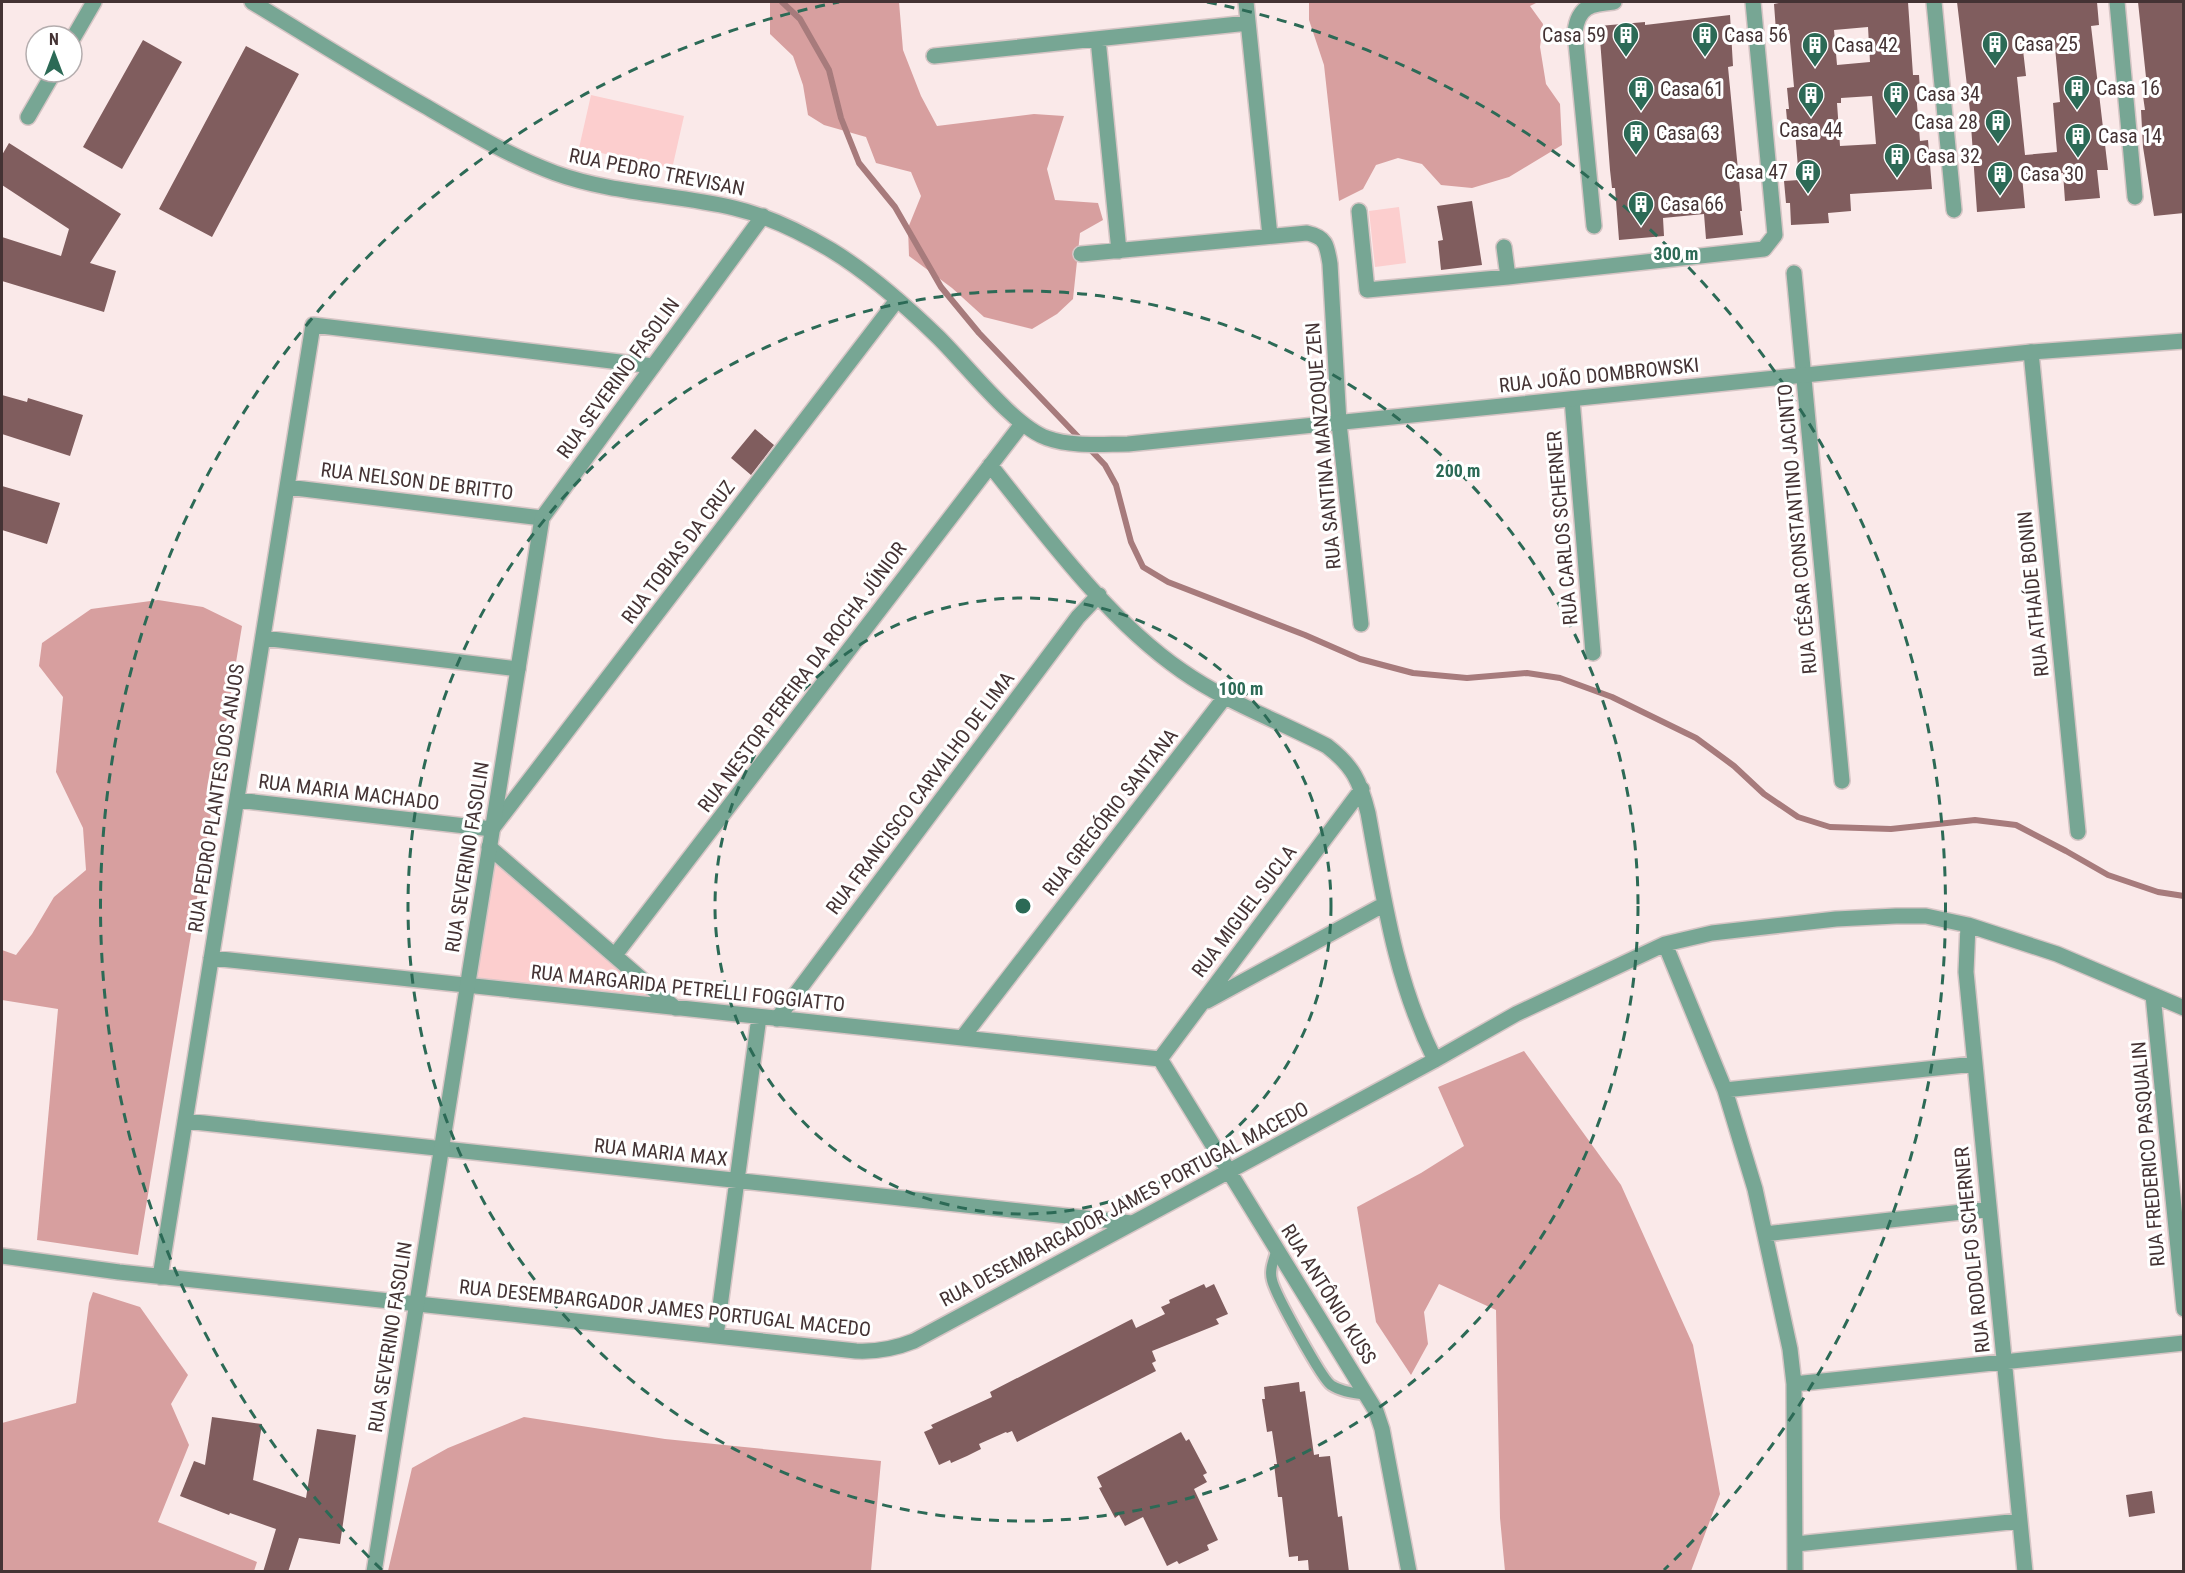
<svg xmlns="http://www.w3.org/2000/svg" width="2185" height="1573" viewBox="0 0 2185 1573" font-family="'Roboto Condensed',sans-serif">
<style>
.green{fill:#fccece}
.forest{fill:#d79f9f}
.lines{fill:none;stroke-linecap:round;stroke-linejoin:round}
.stream{stroke:#a77b7c;stroke-width:6}
.building{fill:#805d5e;fill-rule:evenodd}
.service-casing{stroke:#d6c5c5;stroke-width:14}
.minor-casing{stroke:#d6c5c5;stroke-width:18}
.tertiary-casing{stroke:#d6c5c5;stroke-width:18}
.service{stroke:#77a694;stroke-width:10}
.minor{stroke:#77a694;stroke-width:15}
.tertiary{stroke:#77a694;stroke-width:15}
.ring{fill:none;stroke:#2c6a56;stroke-width:3;stroke-dasharray:10 8}
.labels{text-anchor:middle;stroke-width:6;stroke-linejoin:round;paint-order:stroke}
.poi-label{font-size:20px;fill:#443334;stroke:#fff;text-anchor:start}
.street-label{font-size:20px;fill:#443334;stroke:#fff}
.centre{fill:#2c6a56;stroke:#fff;stroke-width:3}
.ring-label{font-size:18px;text-anchor:middle;font-weight:bold;fill:#2c6a56;stroke:#fff;stroke-width:6;stroke-linejoin:round;paint-order:stroke}
</style>
<rect width="100%" height="100%" fill="#fae9e9"/>
<path class="green" d="M591 95 684 116 672 169 579 148Z
M1399 207 1406 263 1375 267 1369 211Z
M493 861 656 1002 475 980Z"/>
<path class="forest" d="M770 2H899L903 50 921 96 937 126 1034 114 1064 116 1047 169 1055 200 1098 203 1103 220 1080 233 1073 299 1057 314 1032 329 984 317 952 288 909 256 908 228 921 196 911 172 876 163 866 137 824 125 808 115 803 85 793 56 770 34Z
M1309 2H1538L1530 6 1543 24 1540 47 1546 84 1560 104 1562 145 1509 177 1472 188 1441 185 1422 164 1398 158 1376 165 1363 189 1339 201 1324 65 1309 20Z
M158 600 203 607 242 626 138 1255 37 1240 58 1009 2 1000V950L16 955 32 934 54 897 86 870 83 828 56 772 63 697 39 666 42 643 91 609Z
M1524 1051 1621 1185 1693 1345 1720 1494 1691 1571H1505L1500 1518 1496 1310 1439 1284 1424 1312 1428 1344 1411 1375 1376 1322 1357 1207 1421 1173 1464 1146 1438 1087Z
M93 1292 140 1307 188 1375 171 1404 189 1445 158 1522 257 1562 254 1571H2V1423L76 1403 89 1303Z
M524 1417 665 1439 881 1461 871 1571H388L412 1468 448 1448Z"/>
<g class="lines">
<path class="stream" d="M782 2 800 19 829 70 841 118 859 163 895 207 941 287 979 333 1105 465 1116 485 1131 542 1143 567 1168 582 1305 635 1360 659 1413 673 1467 678 1527 673 1560 678 1612 697 1696 738 1734 766 1764 794 1798 817 1830 827 1891 829 1975 820 2016 825 2066 851 2108 875 2158 892 2184 896"/>
</g>
<path class="building" d="M1783 2H1908L1913 75H1919L1920 92H1916L1920 141 1928 140 1932 189 1850 194 1851 211 1828 213 1829 223 1791 225 1790 203H1786L1784 181 1799 180 1795 131H1788L1786 109H1789L1787 88 1794 87 1789 30 1776 31 1774 4ZM1868 27 1870 62 1837 65 1834 30ZM1872 96 1876 144 1840 146 1837 103H1841V98Z
M1957 2H2097L2099 25 2091 26 2108 170H2097L2100 198 2065 201 2063 173 2022 176 2025 208 1977 212 1970 111ZM2055 47 2060 102 2053 103 2057 152 2025 155 2017 77 2026 76 2023 50Z
M2138 2H2184V213L2154 216 2143 147 2141 110H2145L2143 96H2148Z
M1730 15 1733 66 1728 67 1742 211H1740L1743 235 1706 239 1704 214 1663 218 1664 236 1619 240 1615 188H1612L1610 170 1599 26 1645 22V25Z
M143 40 182 62 122 169 83 147Z
M246 46 299 74 212 237 159 209Z
M9 143 121 214 90 263 116 271 104 312 2 281V237L61 256 69 229 2 185V155Z
M1472 201 1482 265 1441 270 1438 241 1443 240 1437 206Z
M2 395 27 402 28 398 83 415 70 456 2 434Z
M755 429 774 445 751 475 731 458Z
M2 486 60 503 47 544 2 530Z
M1204 1284 1206 1288 1214 1284 1228 1314 1216 1319 1219 1324 1152 1351 1156 1361 1152 1363 1156 1371 1017 1442 1012 1431 1007 1433 1006 1432 979 1444 981 1449 967 1456 951 1463 950 1460 939 1465 924 1432 933 1428 931 1425 992 1397 990 1392 1132 1319 1136 1328 1165 1314 1161 1307 1170 1303 1169 1300Z
M1299 1382 1300 1392 1305 1391 1314 1455 1319 1454V1457L1330 1456 1338 1517 1342 1516 1349 1572H1309L1308 1560 1298 1561V1556L1289 1557 1282 1497H1278L1274 1464H1277L1272 1431 1267 1432 1262 1399H1265L1264 1387Z
M212 1417 262 1424 253 1480 306 1498 317 1429 356 1435 340 1544 299 1538 288 1572H263L276 1529 230 1513 229 1515 180 1496 194 1461 205 1465Z
M1181 1432 1186 1441 1189 1439 1207 1473 1203 1475 1207 1482 1194 1489 1218 1540 1207 1545 1209 1550 1179 1564 1177 1561 1167 1566 1143 1517 1125 1526 1119 1515 1115 1518 1099 1488 1102 1487 1097 1477Z
M2152 1491 2155 1513 2129 1517 2126 1495Z"/>
<g class="lines">
<g class="service-casing">
<path id="service" d="M1277 1249C1274 1259 1269 1270 1272 1280 1275 1294 1322 1379 1331 1385 1341 1392 1355 1393 1367 1395"/>
</g>
<g class="minor-casing">
<path id="minor" d="M1246 2 1270 236
M1934 2 1954 210
M2117 2 2135 197
M1098 39 1119 251
M72 40 94 2
M934 56 1248 23
M28 117 54 72
M1359 211 1367 290 1508 277 1764 249 1775 235 1753 2
M1594 226 1575 32C1578 6 1591 4 1614 2
M1504 247 1508 277
M1081 254 1307 233C1326 237 1327 245 1330 264L1339 423 1361 624
M1794 273 1842 781
M2031 352 2078 832
M1572 399 1593 653
M990 465C1046 535 1108 620 1182 671 1226 702 1279 721 1327 746 1353 766 1360 781 1368 813 1384 900 1395 980 1435 1060
M287 487 542 518
M263 638 518 669
M237 800 492 829 897 300
M489 847 675 1008
M1968 925 1966 972 2025 1572
M1665 944 1725 1090 1755 1189 1790 1349 1794 1384 1795 1572
M615 955 1022 424
M211 958 1160 1059
M2153 995 2184 1309
M1207 1001 1385 904
M777 1019 1078 617 1099 595
M962 1038 1225 697
M1160 1059 1376 1411 1382 1429 1409 1572
M1160 1059 1362 789
M1725 1090 1975 1064
M185 1121 1132 1223
M1765 1234 1989 1209
M2 1256 119 1272 856 1351C877 1352 894 1349 914 1341L1435 1060 1516 1014 1665 944 1712 933 1836 919 1896 916H1926L1968 925 2057 954 2184 1008
M160 1277 313 325 653 366
M716 1336 759 1017
M1794 1384 2184 1343
M1796 1544 2020 1521"/>
</g>
<g class="tertiary-casing">
<path id="tertiary" d="M252 2C310 37 367 73 425 106 468 131 509 156 555 173 613 194 675 194 734 208 768 216 801 232 831 250 869 273 905 305 937 336 965 363 1013 426 1047 438 1072 447 1102 444 1128 444L2031 352 2184 341
M374 1572 542 518 763 216"/>
</g>
<use href="#service" class="service"/>
<use href="#minor" class="minor"/>
<use href="#tertiary" class="tertiary"/>
</g>
<g class="ring">
<circle cx="1023" cy="906" r="308"/>
<circle cx="1023" cy="906" r="615"/>
<path d="M382 1570A923 923 0 0 1 839 2M1207 2A923 923 0 0 1 1664 1570"/>
</g>
<defs>
<g id="building-pin" transform="scale(1.35)"><path d="M0 17L-7.5 6A9.5 9.5 0 1 1 7.5 6Z" fill="#2c6a56" stroke="#fff"/><path d="M-4-6H4V6H1V3H-1V6H-4ZM-2.5-4.3h1.7v1.8h-1.7ZM.8-4.3h1.7v1.8H.8ZM-2.5-1h1.7V.8h-1.7ZM.8-1h1.7V.8H.8Z" fill="#fff"/></g>
</defs>
<g fill-rule="evenodd">
<use href="#building-pin" x="1626" y="35"/>
<use href="#building-pin" x="1705" y="35"/>
<use href="#building-pin" x="1995" y="44"/>
<use href="#building-pin" x="1815" y="45"/>
<use href="#building-pin" x="2077" y="88"/>
<use href="#building-pin" x="1641" y="89"/>
<use href="#building-pin" x="1896" y="94"/>
<use href="#building-pin" x="1811" y="95"/>
<use href="#building-pin" x="1998" y="122"/>
<use href="#building-pin" x="1636" y="133"/>
<use href="#building-pin" x="2078" y="136"/>
<use href="#building-pin" x="1897" y="156"/>
<use href="#building-pin" x="1808" y="172"/>
<use href="#building-pin" x="2000" y="174"/>
<use href="#building-pin" x="1641" y="204"/>
</g>
<g class="labels">
<g class="poi-label">
<text x="1606" y="42" text-anchor="end">Casa 59</text>
<text x="1724" y="42">Casa 56</text>
<text x="2014" y="51">Casa 25</text>
<text x="1834" y="52">Casa 42</text>
<text x="2096" y="95">Casa 16</text>
<text x="1660" y="96">Casa 61</text>
<text x="1916" y="101">Casa 34</text>
<text x="1978" y="129" text-anchor="end">Casa 28</text>
<text x="1811" y="137" text-anchor="middle">Casa 44</text>
<text x="1656" y="140">Casa 63</text>
<text x="2098" y="143">Casa 14</text>
<text x="1916" y="163">Casa 32</text>
<text x="1788" y="179" text-anchor="end">Casa 47</text>
<text x="2020" y="181">Casa 30</text>
<text x="1660" y="211">Casa 66</text>
</g>
<g class="street-label">
<text transform="translate(657 172) rotate(11)" y="7">RUA PEDRO TREVISAN</text>
<text transform="translate(1599 375) rotate(-6)" y="7">RUA JOÃO DOMBROWSKI</text>
<text transform="translate(618 378) rotate(-54)" y="7">RUA SEVERINO FASOLIN</text>
<text transform="translate(1323 446) rotate(-95)" y="7">RUA SANTINA MANZOQUE ZEN</text>
<text transform="translate(417 481) rotate(7)" y="7">RUA NELSON DE BRITTO</text>
<text transform="translate(1562 528) rotate(-95)" y="7">RUA CARLOS SCHERNER</text>
<text transform="translate(1797 529) rotate(-95)" y="7">RUA CÉSAR CONSTANTINO JACINTO</text>
<text transform="translate(678 552) rotate(-53)" y="7">RUA TOBIAS DA CRUZ</text>
<text transform="translate(2033 594) rotate(-96)" y="7">RUA ATHAÍDE BONIN</text>
<text transform="translate(802 677) rotate(-53)" y="7">RUA NESTOR PEREIRA DA ROCHA JÚNIOR</text>
<text transform="translate(349 792) rotate(7)" y="7">RUA MARIA MACHADO</text>
<text transform="translate(920 793) rotate(-53)" y="7">RUA FRANCISCO CARVALHO DE LIMA</text>
<text transform="translate(216 798) rotate(-81)" y="7">RUA PEDRO PLANTES DOS ANJOS</text>
<text transform="translate(1110 812) rotate(-52)" y="7">RUA GREGÓRIO SANTANA</text>
<text transform="translate(467 857) rotate(-81)" y="7">RUA SEVERINO FASOLIN</text>
<text transform="translate(1244 911) rotate(-53)" y="7">RUA MIGUEL SUCLA</text>
<text transform="translate(688 988) rotate(6)" y="7">RUA MARGARIDA PETRELLI FOGGIATTO</text>
<text transform="translate(661 1152) rotate(6)" y="7">RUA MARIA MAX</text>
<text transform="translate(2148 1154) rotate(-95)" y="7">RUA FREDERICO PASQUALIN</text>
<text transform="translate(1124 1204) rotate(-28)" y="7">RUA DESEMBARGADOR JAMES PORTUGAL MACEDO</text>
<text transform="translate(1972 1250) rotate(-96)" y="7">RUA RODOLFO SCHERNER</text>
<text transform="translate(1329 1294) rotate(58)" y="7">RUA ANTÔNIO KUSS</text>
<text transform="translate(665 1308) rotate(6)" y="7">RUA DESEMBARGADOR JAMES PORTUGAL MACEDO</text>
<text transform="translate(390 1337) rotate(-81)" y="7">RUA SEVERINO FASOLIN</text>
</g>
</g>
<circle cx="1023" cy="906" r="9" class="centre"/>
<g class="ring-label">
<text x="1676" y="260">300 m</text>
<text x="1458" y="477">200 m</text>
<text x="1241" y="695">100 m</text>
</g>
<rect width="2185" height="1573" fill="none" stroke="#443334" stroke-width="6"/>
<g transform="translate(54 54)"><circle r="28" fill="#ffffff" stroke="#b4adae" stroke-width="1.5"/>
<path d="M0-4.5L10 22L0 15L-10 22Z" fill="#2c6a56"/>
<text y="-9" font-size="16" font-weight="bold" text-anchor="middle" fill="#443334">N</text>
</g>
</svg>
